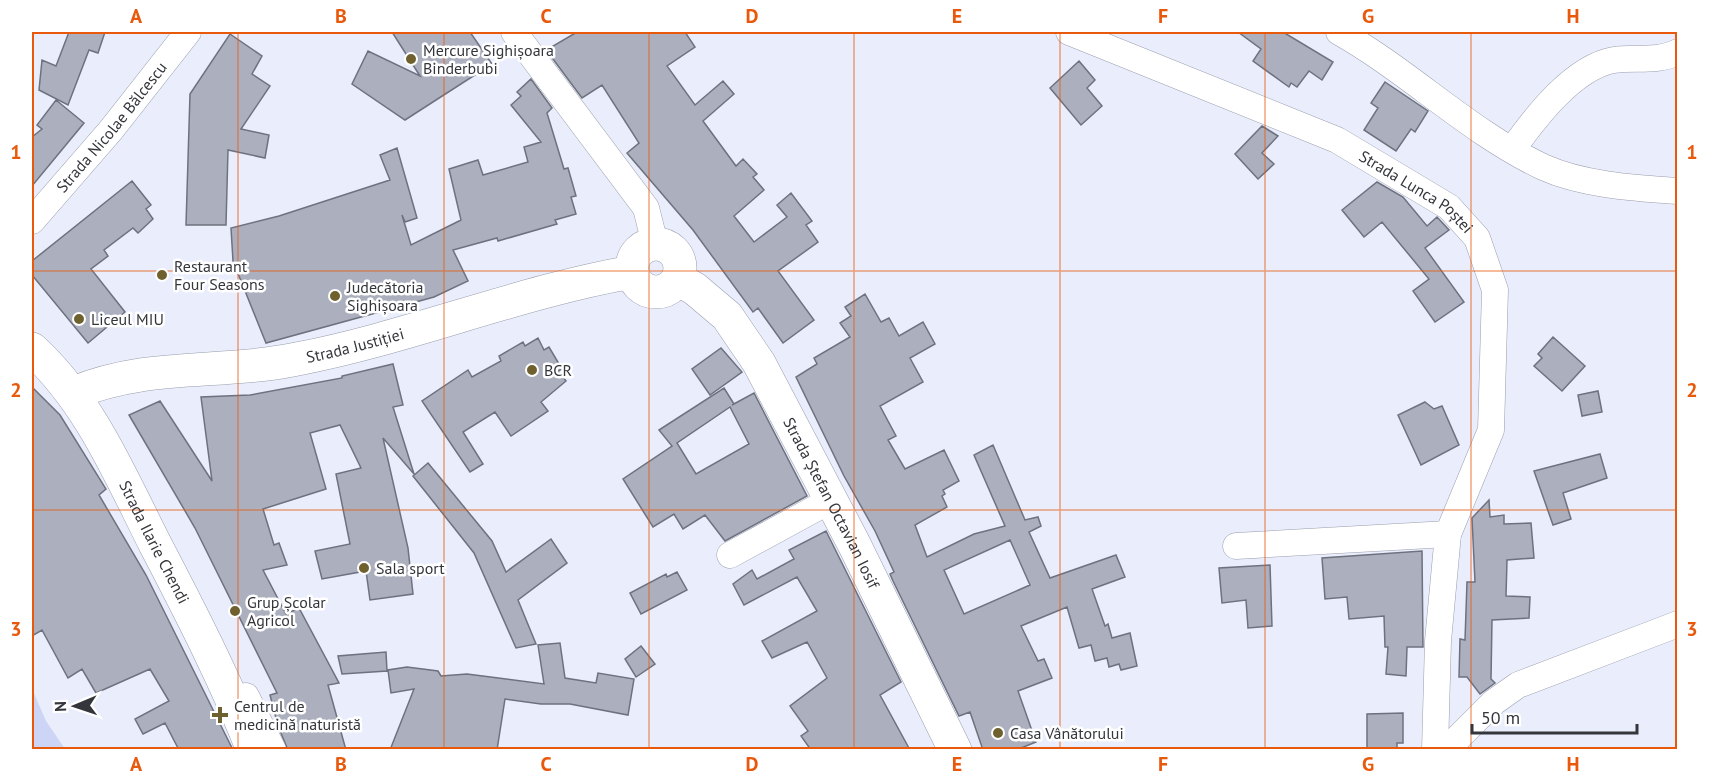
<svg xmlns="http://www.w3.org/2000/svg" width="1709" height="781" viewBox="0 0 1709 781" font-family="'PT Sans',sans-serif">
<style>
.green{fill:#ccd5f5}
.building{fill:#acafbe;stroke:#6e717e;stroke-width:1.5;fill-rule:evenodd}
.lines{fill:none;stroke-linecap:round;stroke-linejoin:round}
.street-casing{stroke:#9a9eac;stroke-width:27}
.secondary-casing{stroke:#9a9eac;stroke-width:34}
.street{stroke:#fff;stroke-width:26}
.secondary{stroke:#fff;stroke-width:33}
.grid{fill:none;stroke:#e8590c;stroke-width:1.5;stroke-opacity:0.55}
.poi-dot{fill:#6f612e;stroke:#fff;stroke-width:2}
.labels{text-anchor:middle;stroke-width:5;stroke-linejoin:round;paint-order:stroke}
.poi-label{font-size:16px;fill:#35363c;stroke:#fff;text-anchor:start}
.street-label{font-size:16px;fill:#35363c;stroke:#fff}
.neatline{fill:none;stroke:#e8590c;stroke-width:2}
.grid-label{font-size:20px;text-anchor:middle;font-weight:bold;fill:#e8590c}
</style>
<rect width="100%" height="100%" fill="#e9edfc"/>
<path class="green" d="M32 689 46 721 65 749H32Z"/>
<path class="building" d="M69 32H105L98 53 89 50 68 105 39 90 42 60 56 66Z
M392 32H470L492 64 405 120 352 84 368 51 420 76Z
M577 32H685L695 47 667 66 695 105 723 81 734 94 703 121 736 166 743 159 757 174 753 177 764 190 734 216 754 242 787 217 777 205 791 193 812 221 806 225 818 242 778 271 814 320 783 343 758 308 753 312 693 230 627 153 639 143 602 85 582 98 553 59 548 49Z
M1238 32H1283L1333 62 1322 80 1309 71 1297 87 1291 83 1289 87 1253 61 1261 49Z
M230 34 262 56 252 74 270 86 241 129 269 135 265 158 228 150 226 225H186L190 94Z
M1079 61 1095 80 1087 88 1102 106 1081 125 1050 88Z
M531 79 552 108 547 113 564 169 568 168 576 196 571 197 576 214 555 220 557 224 498 241 497 238 453 250 468 281 434 297 266 343 233 261 231 228 279 216 390 180 380 155 397 148 417 218 405 222 402 215 411 245 461 220 449 169 478 160 483 175 528 162 524 147 541 142 511 105 521 96 517 92Z
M1385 82 1428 111 1415 132 1411 129 1396 151 1364 130 1378 108 1371 103Z
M56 100 84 123 32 186V137L42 129 37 125Z
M1262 126 1278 136 1262 153 1274 164 1258 179 1235 154Z
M132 181 151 205 146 209 153 219 138 233 133 228 104 250 108 256 91 269 125 312 88 343 32 275V261Z
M1377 182 1403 197 1427 226 1437 217 1449 230 1425 248 1464 302 1435 322 1413 291 1429 279 1382 222 1364 237 1342 210Z
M865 294 881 322 889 318 899 336 923 322 935 344 910 358 923 382 880 406 896 436 888 440 905 469 944 450 959 481 943 490 945 494 942 496 947 507 915 525 927 557 974 534 1005 526 974 455 993 445 1025 520 1038 517 1041 526 1029 532 1050 578 1116 555 1125 577 1092 589 1105 626 1108 624 1112 638 1130 633 1137 666 1121 670 1119 664 1109 667 1107 658 1095 661 1091 645 1079 648 1067 607 1021 626 1038 661 1044 659 1052 678 1018 691 1036 742 1016 750H983L970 712 959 716 893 581 890 574 894 572 875 531 844 476 796 377 817 364 814 358 850 337 840 323 851 316 845 307ZM1010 540 1030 585 964 614 944 570Z
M1553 337 1585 366 1562 391 1534 366 1542 358 1538 354Z
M538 338 544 350 549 347 562 369 558 371 566 381 541 402 548 411 511 436 495 412 463 432 483 464 470 472 422 401 468 370 472 377 501 361 499 356 523 342 525 346Z
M721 348 742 372 710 395 692 369Z
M393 364 403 405 393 407 414 474 383 438 408 548 413 594 370 600 366 571 322 579 315 551 350 544 336 474 361 468 340 425 310 433 326 489 263 509 274 545 279 543 287 565 263 570 286 614 299 608 339 683 328 685 346 750H288L278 726 270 695 277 693 195 528 129 415 160 401 212 481 201 397 250 395 342 378V376Z
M32 387 60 415 106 489 99 495 146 575 233 750H179L165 723 143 734 135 719 169 701 150 669 96 693 82 669 68 678 42 630 32 636Z
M724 388 734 404 732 405 754 393 807 496 725 541 705 515 683 529 674 514 653 527 623 479 672 446 659 430ZM730 407 749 444 696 474 677 443Z
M1598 391 1602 412 1582 416 1578 395Z
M1425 402 1434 409 1442 406 1459 445 1421 465 1398 415Z
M1600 454 1607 478 1563 493 1571 519 1553 525 1534 471Z
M428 463 492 541 506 572 551 539 567 563 518 600 536 644 516 648 474 553 413 476Z
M1489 500 1490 517 1504 515V524L1531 523 1534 558 1507 560 1506 596 1530 597 1529 618 1492 620 1491 679 1495 683 1480 694 1467 677H1459L1460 639 1465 640 1467 582H1475L1472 518Z
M826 531 901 682 880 695 910 750H811L801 736 808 731 790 706 827 678 807 642 772 658 762 641 817 611 797 577 744 605 733 584 752 570 757 579 794 559 789 550Z
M1422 551 1423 647H1407L1406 676 1386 674 1388 647H1385L1384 616 1349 619 1347 597 1325 599 1322 558Z
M1270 565 1272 626 1248 628 1246 600 1222 603 1219 568Z
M677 572 687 590 641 614 630 593 666 574 667 577Z
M560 643 565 678 596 683 598 673 634 679 628 715 570 704H541L505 699 497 750H390L414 689 391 693 388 670 407 667 438 671 441 676 467 674 544 684 538 645Z
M641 646 655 664 636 677 625 659Z
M386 652 387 671 342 674 338 656Z
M1403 713V743H1397V750H1367V714Z"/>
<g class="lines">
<g class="street-casing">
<g id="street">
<path d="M514 32 646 208 655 244"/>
<path id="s1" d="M1069 32 1337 140 1449 207 1477 238 1495 290 1491 430 1448 534 1438 641 1435 750"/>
<path d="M1339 32C1410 72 1469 132 1543 167 1583 185 1634 188 1678 191"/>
<path d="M1512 150C1534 119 1573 67 1614 60 1635 57 1658 62 1678 52"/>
<path id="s2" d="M32 221 111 130 188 32"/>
<path d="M1236 546 1448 534"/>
<path d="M730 555 831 500"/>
<path d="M246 696 273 750"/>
<path d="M1446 750 1494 702 1518 685 1678 624"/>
</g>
</g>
<g class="secondary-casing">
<g id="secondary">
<circle cx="656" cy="268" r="24"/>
<path id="s3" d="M678 279 695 289 727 316 759 363 854 544 955 750"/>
<path id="s4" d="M32 349C90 402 120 475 155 544 190 611 225 679 253 750"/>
<path id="s5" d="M74 393C149 362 220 375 297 359 411 337 518 292 632 272"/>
</g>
</g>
<use href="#street" class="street"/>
<use href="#secondary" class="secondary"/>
</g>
<path class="grid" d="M238 32V750M444 32V750M649 32V750M854 32V750M1060 32V750M1265 32V750M1471 32V750M32 271H1678M32 510H1678"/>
<g class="poi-dot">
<circle cx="411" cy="59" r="6"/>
<circle cx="162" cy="275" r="6"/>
<circle cx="335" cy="296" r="6"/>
<circle cx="79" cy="319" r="6"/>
<circle cx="532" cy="370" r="6"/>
<circle cx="364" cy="568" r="6"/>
<circle cx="235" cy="611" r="6"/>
<path d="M217 706h6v6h6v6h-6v6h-6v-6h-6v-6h6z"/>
<circle cx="998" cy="733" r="6"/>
</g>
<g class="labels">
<g class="poi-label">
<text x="423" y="56">Mercure Sighișoara<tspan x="423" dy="18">Binderbubi</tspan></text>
<text x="174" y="272">Restaurant<tspan x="174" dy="18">Four Seasons</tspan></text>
<text x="347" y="293">Judecătoria<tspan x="347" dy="18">Sighișoara</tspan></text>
<text x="91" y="325">Liceul MIU</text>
<text x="544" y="376">BCR</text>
<text x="376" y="574">Sala sport</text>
<text x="247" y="608">Grup Școlar<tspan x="247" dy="18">Agricol</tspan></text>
<text x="234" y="712">Centrul de<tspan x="234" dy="18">medicină naturistă</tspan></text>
<text x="1010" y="739">Casa Vânătorului</text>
</g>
<g class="street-label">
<text dy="6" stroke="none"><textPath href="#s2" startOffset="123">Strada Nicolae Bălcescu</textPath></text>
<text dy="6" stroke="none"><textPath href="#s1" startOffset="384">Strada Lunca Poștei</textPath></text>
<text dy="6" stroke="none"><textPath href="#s5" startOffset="286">Strada Justiției</textPath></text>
<text dy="6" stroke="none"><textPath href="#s3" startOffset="276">Strada Ștefan Octavian Iosif</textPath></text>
<text dy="6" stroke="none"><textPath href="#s4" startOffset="230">Strada Ilarie Chendi</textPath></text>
</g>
</g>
<rect width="1709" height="781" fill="none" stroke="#ffffff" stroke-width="66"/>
<g transform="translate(75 706) rotate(268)" stroke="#ffffff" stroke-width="4.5" paint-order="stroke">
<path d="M0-4.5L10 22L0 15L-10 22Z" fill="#35363c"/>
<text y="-9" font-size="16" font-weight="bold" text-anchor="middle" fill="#35363c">N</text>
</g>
<path d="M1472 724v9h165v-9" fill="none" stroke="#35363c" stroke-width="3"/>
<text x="1481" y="724" font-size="18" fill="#35363c" stroke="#ffffff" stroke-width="4.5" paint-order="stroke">50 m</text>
<rect x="33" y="33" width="1643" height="715" class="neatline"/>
<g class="grid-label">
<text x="136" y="23">A</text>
<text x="341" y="23">B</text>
<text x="546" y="23">C</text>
<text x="752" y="23">D</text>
<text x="957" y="23">E</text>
<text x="1163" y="23">F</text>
<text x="1368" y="23">G</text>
<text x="1573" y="23">H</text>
<text x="16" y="159">1</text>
<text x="1692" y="159">1</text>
<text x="16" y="397">2</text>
<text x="1692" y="397">2</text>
<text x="16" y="636">3</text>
<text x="1692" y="636">3</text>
<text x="136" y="771">A</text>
<text x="341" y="771">B</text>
<text x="546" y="771">C</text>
<text x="752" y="771">D</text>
<text x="957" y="771">E</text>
<text x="1163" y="771">F</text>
<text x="1368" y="771">G</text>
<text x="1573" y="771">H</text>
</g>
</svg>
